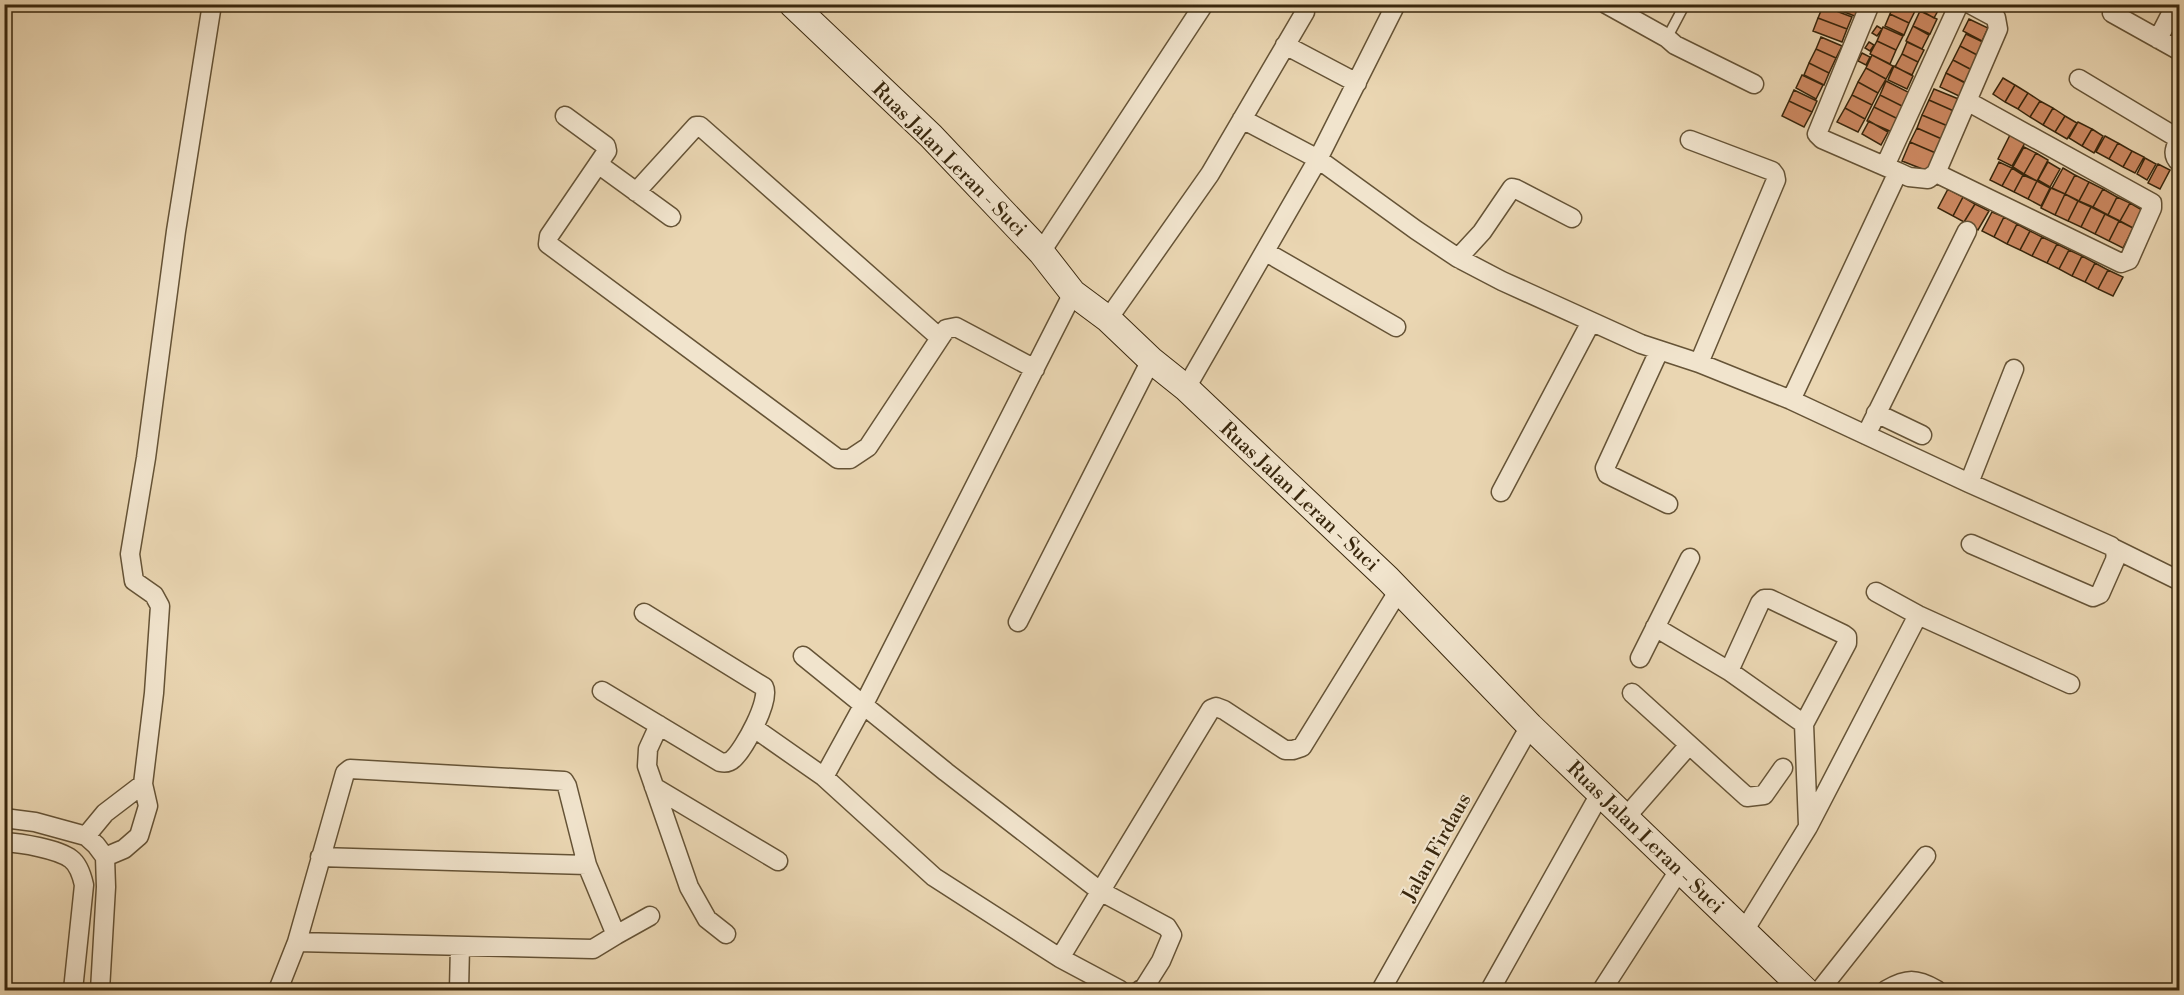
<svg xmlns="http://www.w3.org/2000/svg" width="2184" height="995" viewBox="0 0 2184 995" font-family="'Libre Bodoni',serif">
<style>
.building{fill:#cd8962;stroke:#39270d;stroke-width:1.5}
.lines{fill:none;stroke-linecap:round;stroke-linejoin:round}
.service-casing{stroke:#655336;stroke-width:12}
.minor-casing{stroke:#655336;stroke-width:21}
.secondary-casing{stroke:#39270d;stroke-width:28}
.service{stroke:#f1e4cd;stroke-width:9}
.minor{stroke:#f1e4cd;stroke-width:18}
.secondary{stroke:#f1e4cd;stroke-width:26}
.labels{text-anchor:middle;stroke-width:4.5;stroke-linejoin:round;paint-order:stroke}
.street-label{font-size:20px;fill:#39270d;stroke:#f1e4cd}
</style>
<rect width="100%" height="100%" fill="#ead6b2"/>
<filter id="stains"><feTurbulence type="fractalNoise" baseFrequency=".00333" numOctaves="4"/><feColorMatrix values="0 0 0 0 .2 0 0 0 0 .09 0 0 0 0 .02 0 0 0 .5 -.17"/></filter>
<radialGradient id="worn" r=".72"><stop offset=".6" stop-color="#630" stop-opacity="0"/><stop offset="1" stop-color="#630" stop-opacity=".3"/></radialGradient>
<path class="building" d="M1823 4H1865L1860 18Z
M1894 4H1907L1916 9 1909 23 1890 14Z
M1923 4H1936L1940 7 1934 18 1920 10Z
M1823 6 1852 17 1847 29 1818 18Z
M1920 11 1937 19 1930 34 1913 26Z
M1890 14 1909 23 1904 35 1885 26Z
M1818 18 1847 29 1842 42 1813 31Z
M1969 19 1988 28 1982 41 1963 31Z
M1877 26 1882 29 1877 36 1872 33Z
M1913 26 1929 35 1922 49 1906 41Z
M1883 27 1903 36 1896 50 1877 41Z
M1966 34 1985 43 1979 56 1960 46Z
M1821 37 1842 46 1836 58 1816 49Z
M1877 41 1896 50 1890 64 1870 54Z
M1869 42 1874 45 1870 51 1865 48Z
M1907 42 1924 50 1918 62 1902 54Z
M1960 46 1979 56 1972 70 1953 60Z
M1816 49 1836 58 1829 73 1809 63Z
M1862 53 1870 57 1866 65 1858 61Z
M1902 54 1918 62 1912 75 1895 67Z
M1872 55 1893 66 1886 79 1866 68Z
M1953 60 1972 70 1966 83 1946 73Z
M1809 63 1829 73 1824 85 1804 75Z
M1894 66 1913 76 1907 89 1888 80Z
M1866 68 1886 79 1878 93 1858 82Z
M1946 73 1967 84 1961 97 1940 87Z
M1802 75 1823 85 1816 99 1796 88Z
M2003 78 2015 85 2005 102 1993 94Z
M1886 81 1910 93 1904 107 1880 95Z
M1858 82 1878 93 1872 105 1852 95Z
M2015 85 2028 93 2018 109 2005 102Z
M1934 89 1961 100 1956 112 1929 100Z
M1794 90 1817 101 1812 112 1789 101Z
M2028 93 2040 101 2030 117 2018 109Z
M1852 95 1872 105 1865 119 1845 108Z
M1880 95 1904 107 1898 119 1874 107Z
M1929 100 1956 112 1950 127 1922 115Z
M1789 101 1812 112 1804 127 1782 116Z
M2040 101 2053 108 2043 125 2030 117Z
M1874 107 1898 119 1892 132 1867 121Z
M1845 108 1865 119 1858 132 1837 122Z
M2053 108 2065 116 2055 132 2043 125Z
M1922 115 1950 127 1944 140 1917 128Z
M2065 116 2077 123 2067 139 2055 132Z
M1869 121 1888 132 1881 145 1862 134Z
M2078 122 2092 129 2082 146 2069 138Z
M1917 128 1944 140 1938 154 1910 142Z
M2092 129 2103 136 2094 153 2082 146Z
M2011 133 2026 141 2012 166 1998 159Z
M2105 136 2118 143 2109 159 2096 152Z
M1910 142 1938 154 1930 172 1902 161Z
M2118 143 2132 151 2123 167 2109 159Z
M2024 147 2036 153 2024 174 2013 167Z
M2132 151 2144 157 2135 173 2123 167Z
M2036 153 2048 160 2037 181 2024 174Z
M2145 158 2156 164 2147 180 2137 174Z
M1999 162 2012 168 2002 186 1990 180Z
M2048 162 2060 169 2050 187 2038 180Z
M2158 164 2170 170 2160 189 2148 183Z
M2012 168 2023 175 2014 192 2002 186Z
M2063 168 2075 175 2065 194 2052 188Z
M2023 175 2037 181 2028 199 2014 192Z
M2075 175 2089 182 2079 201 2065 194Z
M2037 181 2050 188 2041 206 2028 199Z
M2089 182 2103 189 2093 207 2079 201Z
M2051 188 2065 194 2055 215 2041 208Z
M1948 189 1963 197 1953 216 1938 208Z
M2103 189 2117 197 2108 215 2093 207Z
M2065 194 2078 201 2068 221 2055 215Z
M1963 197 1975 204 1964 222 1953 216Z
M2117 197 2130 203 2120 221 2108 215Z
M2078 201 2091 207 2081 227 2068 221Z
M2130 203 2142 210 2133 228 2120 221Z
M1975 204 1989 211 1978 230 1964 222Z
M2091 207 2105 214 2095 234 2081 227Z
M1992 212 2004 217 1994 237 1982 231Z
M2105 214 2119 221 2109 241 2095 234Z
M2004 217 2017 224 2007 244 1994 237Z
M2119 221 2133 228 2123 248 2109 241Z
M2017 224 2030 231 2020 250 2007 244Z
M2030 231 2042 237 2032 256 2020 250Z
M2042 237 2057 244 2047 263 2032 256Z
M2057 244 2069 250 2059 269 2047 263Z
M2069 250 2082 256 2072 276 2059 269Z
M2082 256 2095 263 2085 282 2072 276Z
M2095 263 2108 270 2098 289 2085 282Z
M2108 270 2123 277 2113 296 2098 289Z"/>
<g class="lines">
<g class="service-casing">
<path id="service" d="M1667 38 1685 4"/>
</g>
<g class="minor-casing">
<path id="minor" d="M1606 4 1667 38 1675 45 1754 84
M1870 4 1817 134 1822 139 1898 172
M2112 13 2180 51
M2158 39 2176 4
M1285 45 1357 83
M2079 79 2179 139C2175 148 2171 155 2180 163
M565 116 606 146 607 151 549 236 548 244 838 459H850L868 447 946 329 956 327 1035 369
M1242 119 1318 159 1416 230 1458 258 1502 281 1641 344 1699 363 1791 400 1969 483 2111 546 2116 552 2115 560 2100 594 2093 597 1971 544
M1690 140 1772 171 1775 175 1776 180 1699 363
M598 164 671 217
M1885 166 1959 4
M1936 173 2121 263 2129 260 2152 208V203L1967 101
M636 192 696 126H700L940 338
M1041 252 1204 4
M1266 252 1396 327
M1458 258 1482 232 1512 188 1516 189 1572 218
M1108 319 1210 174 1305 12
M1659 351 1605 468 1607 474 1668 504
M1186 388 1318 159 1396 4
M1791 400 1898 172 1909 177 1928 179 1936 173 1998 29 1996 18 1970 4
M1876 413 1922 435
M1866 435 1967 231
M1969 483 2014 369
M1501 492 1591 322
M2115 549 2180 581
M1876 592 1918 615 2070 684
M1018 622 1151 360
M1655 627 1729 671 1804 724 1808 825
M803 656 946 772 1100 891 1167 927 1172 935 1161 961 1144 988 1140 990
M1640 658 1690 558
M1729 671 1760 603 1764 599H1770L1843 634 1847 637V643L1804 724
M602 691 720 762C725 763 729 763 733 759 744 749 771 700 764 687L644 613
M1632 693 1747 797 1764 795 1783 768
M659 725 648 749 647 766 689 887 707 919 726 934
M754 728 824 777 934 877 1060 958 1120 990
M824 777 864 704 1073 293
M654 787 778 861
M1626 817 1689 745
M4 818 35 822 86 836 96 845 105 857 106 887 100 990
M86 836 105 813 143 784
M4 842C21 843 58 849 71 859 79 865 82 876 84 885L73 990
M105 857 124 849 139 836 148 806 143 784 154 693 160 606 154 595 134 581 130 554 146 458 176 231 212 4
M320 857 587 865
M1744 931 1808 827 1918 615
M616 935 650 916
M1060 958 1211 709 1216 707 1224 710 1285 750H1293L1302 747 1399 590
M278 990 297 942 345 773 350 769 564 781 567 786 587 865 616 935 593 949 297 942
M459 990 460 946
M1381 990 1530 726
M1490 990 1596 801 1602 794
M1602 990 1680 869
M1820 990 1926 856
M1886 990C1907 978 1916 978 1937 990"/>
</g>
<g class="secondary-casing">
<path id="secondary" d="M792 4 931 136 1041 252 1073 293 1108 319 1151 360 1186 388 1388 579 1530 726 1805 990"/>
</g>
<use href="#service" class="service"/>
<use href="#minor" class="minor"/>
<use href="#secondary" class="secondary"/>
</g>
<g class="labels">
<g class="street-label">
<text transform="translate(950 159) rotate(45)" y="7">Ruas Jalan Leran - Suci</text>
<text transform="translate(1300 496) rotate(43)" y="7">Ruas Jalan Leran - Suci</text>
<text transform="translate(1646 837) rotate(44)" y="7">Ruas Jalan Leran - Suci</text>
<text transform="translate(1436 847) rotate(-61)" y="7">Jalan Firdaus</text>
</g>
</g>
<rect width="2184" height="995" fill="none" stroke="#ead6b2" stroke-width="24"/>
<rect x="6" y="6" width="2172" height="983" fill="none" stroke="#39270d" stroke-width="3"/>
<rect x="12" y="12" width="2160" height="971" fill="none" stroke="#39270d" stroke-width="1.5"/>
<rect width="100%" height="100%" filter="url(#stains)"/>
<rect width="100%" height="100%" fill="url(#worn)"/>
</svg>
